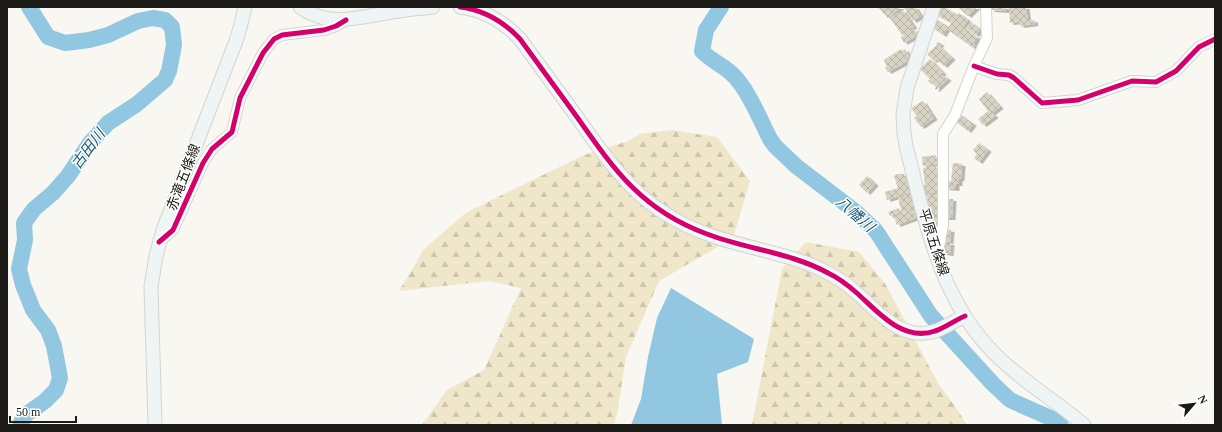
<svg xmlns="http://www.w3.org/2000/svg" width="1222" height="432" viewBox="0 0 1222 432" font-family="'Times New Roman','Noto Sans JP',serif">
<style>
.forest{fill:url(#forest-firs)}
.water{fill:#91c7e0}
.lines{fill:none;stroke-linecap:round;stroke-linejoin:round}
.river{stroke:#91c7e0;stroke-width:16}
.building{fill:url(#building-cross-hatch);filter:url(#shadow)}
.street-casing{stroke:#d4d4cf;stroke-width:12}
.secondary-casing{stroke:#d4d4cf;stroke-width:15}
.street{stroke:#fefefd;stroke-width:10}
.secondary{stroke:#eff4f5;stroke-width:13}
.cycleway-casing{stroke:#fff;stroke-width:8}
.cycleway{stroke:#d6006c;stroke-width:5}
.labels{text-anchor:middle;stroke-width:3;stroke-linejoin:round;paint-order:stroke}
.street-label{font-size:14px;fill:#1b1a16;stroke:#fff}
.water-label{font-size:15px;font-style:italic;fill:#1d5874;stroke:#fff}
</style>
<defs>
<pattern id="forest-firs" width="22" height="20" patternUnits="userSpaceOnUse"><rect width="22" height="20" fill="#f0e6c9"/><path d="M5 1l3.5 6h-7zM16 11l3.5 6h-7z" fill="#cdc5ac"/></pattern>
<pattern id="building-cross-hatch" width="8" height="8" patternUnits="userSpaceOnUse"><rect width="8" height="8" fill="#d8d3c2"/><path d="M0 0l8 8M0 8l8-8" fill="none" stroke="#b9b5a6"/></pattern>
<filter id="shadow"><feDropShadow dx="3.5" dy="2" stdDeviation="0" flood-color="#0004"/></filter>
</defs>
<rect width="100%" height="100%" fill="#f8f7f1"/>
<path class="forest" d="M672 130 717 137 750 181 733 238 659 281 626 357 617 414 614 425H422L447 390 484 370 521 288 489 281 399 291 424 249 467 212 584 155 628 141 640 134Z
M806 242 859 252 886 285 939 385 955 406 967 425H752L782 269Z"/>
<path class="water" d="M671 288 754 339 748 362 717 374 722 425H631L641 399 648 357 657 318Z"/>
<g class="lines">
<path class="river" d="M721 7 706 30 702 51C710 60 721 64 731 73 747 87 760 119 770 139L775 146 796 166 856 212 876 231 931 316 993 384 1010 400 1055 420 1061 425
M22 425 21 423 24 416 45 401 56 390 60 378 54 346 48 330 33 310 23 285 19 269 25 240 24 223 34 209 53 193 68 176 90 143 108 123 137 104 165 80 169 71 174 45 172 27 165 20 153 18 138 21 108 35 89 40 65 43 48 37 29 7"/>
</g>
<path class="building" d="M878 7H901L888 18Z
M904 7H915L921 16 913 21Z
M941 7H944L956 14 952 23 936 15Z
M958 7H977L968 16Z
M991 7H1006V11L991 10Z
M1009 7H1026L1028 21 1034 20 1035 24 1020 26 1019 15V22L1010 23Z
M903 10 914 27 909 28 911 30 902 35 890 18Z
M959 13 968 20 963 27 978 38 973 44 975 45 973 48 947 29Z
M936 19 948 27 943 35 931 27Z
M971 22 980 29 976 35 966 28Z
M914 29 918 35 904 43 901 37Z
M938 42 941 44 939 46 952 58 944 66 936 59 934 61 927 54 937 45 936 44Z
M901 49 902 51 905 49 909 56 907 59 908 61 888 72 885 68 887 66 884 61 885 59Z
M930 59 943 73 932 84 928 81 930 79 920 69Z
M943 75 948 79 936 90 935 89 936 87 933 84Z
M987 92 1000 107 992 113 995 116 983 125 978 119 988 111 979 99Z
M923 101 934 118 921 127 914 118 917 116 911 108Z
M960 114 973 124 968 131 955 121Z
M979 143 988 150 979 162 974 158 977 154 973 150Z
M936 155 937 164 923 166 922 157Z
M953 163 962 164 961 179H959V184H956V189L946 188 947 181 951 182Z
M936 166 938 182 925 184 923 168Z
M898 174H904L911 192 887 200 885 192 898 188 894 176Z
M867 176 875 184 867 193 859 185Z
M939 183 941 192 921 194 920 185Z
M910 194 915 208 902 213 898 198Z
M927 194H940V210L928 211Z
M946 199H953L952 218H945Z
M899 208 901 213 890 216 888 212Z
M914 210 916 218 897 225 894 217Z
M930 211 940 212V226H931Z
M944 229 951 230 950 242 943 241Z
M944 243H951L950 254 943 253Z"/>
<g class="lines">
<g class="street-casing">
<path id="street" d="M974 66 997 74 1009 75 1014 78 1042 103 1078 100 1132 81 1156 82 1176 71 1199 47 1215 39
M159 242 173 230 203 163 212 149 232 132 240 98 263 53 274 39 282 35 324 30 336 26 346 20
M937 257 943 225V134L955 115 974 66 987 38 986 7"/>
</g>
<g class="secondary-casing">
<path id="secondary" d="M300 7C327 27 356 18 387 13 402 10 417 9 433 7
M460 7C484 10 504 22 520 39 539 65 558 91 577 117 615 171 643 211 707 234 746 249 792 253 828 273 839 278 849 286 858 294 879 313 903 342 935 331 945 328 955 320 965 316
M934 7 907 88 903 115 904 133 906 146C925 219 939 298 994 353 1021 381 1055 400 1084 425
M155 425 151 287 156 256 163 230 236 41 240 28 245 7"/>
</g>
<use href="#street" class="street"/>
<use href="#secondary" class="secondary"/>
<g class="cycleway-casing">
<path id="cycleway" d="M460 7C484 10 504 22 520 39 539 65 558 91 577 117 615 171 643 211 707 234 746 249 792 253 828 273 839 278 849 286 858 294 879 313 903 342 935 331 945 328 955 320 965 316
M974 66 997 74 1009 75 1014 78 1042 103 1078 100 1132 81 1156 82 1176 71 1199 47 1215 39
M159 242 173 230 203 163 212 149 232 132 240 98 263 53 274 39 282 35 324 30 336 26 346 20"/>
</g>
<use href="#cycleway" class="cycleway"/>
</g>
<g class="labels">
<g class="street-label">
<text transform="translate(183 177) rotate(-69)" y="5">赤滝五條線</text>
<text transform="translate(934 242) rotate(72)" y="5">平原五條線</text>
</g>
<g class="water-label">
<text transform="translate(88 149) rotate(-53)" y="5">古田川</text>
<text transform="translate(855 214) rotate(41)" y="5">八幡川</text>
</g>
</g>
<rect width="1222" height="432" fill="none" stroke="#1b1a16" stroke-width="16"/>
<g transform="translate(1194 404) rotate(62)" stroke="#ffffff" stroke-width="3" paint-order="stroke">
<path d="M0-3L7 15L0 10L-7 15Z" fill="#1b1a16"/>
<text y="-6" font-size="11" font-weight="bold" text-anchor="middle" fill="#1b1a16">N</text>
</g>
<path d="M10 416v6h66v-6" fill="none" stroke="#1b1a16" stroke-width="2"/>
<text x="16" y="416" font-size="12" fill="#1b1a16" stroke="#ffffff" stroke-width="3" paint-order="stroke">50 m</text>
</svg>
